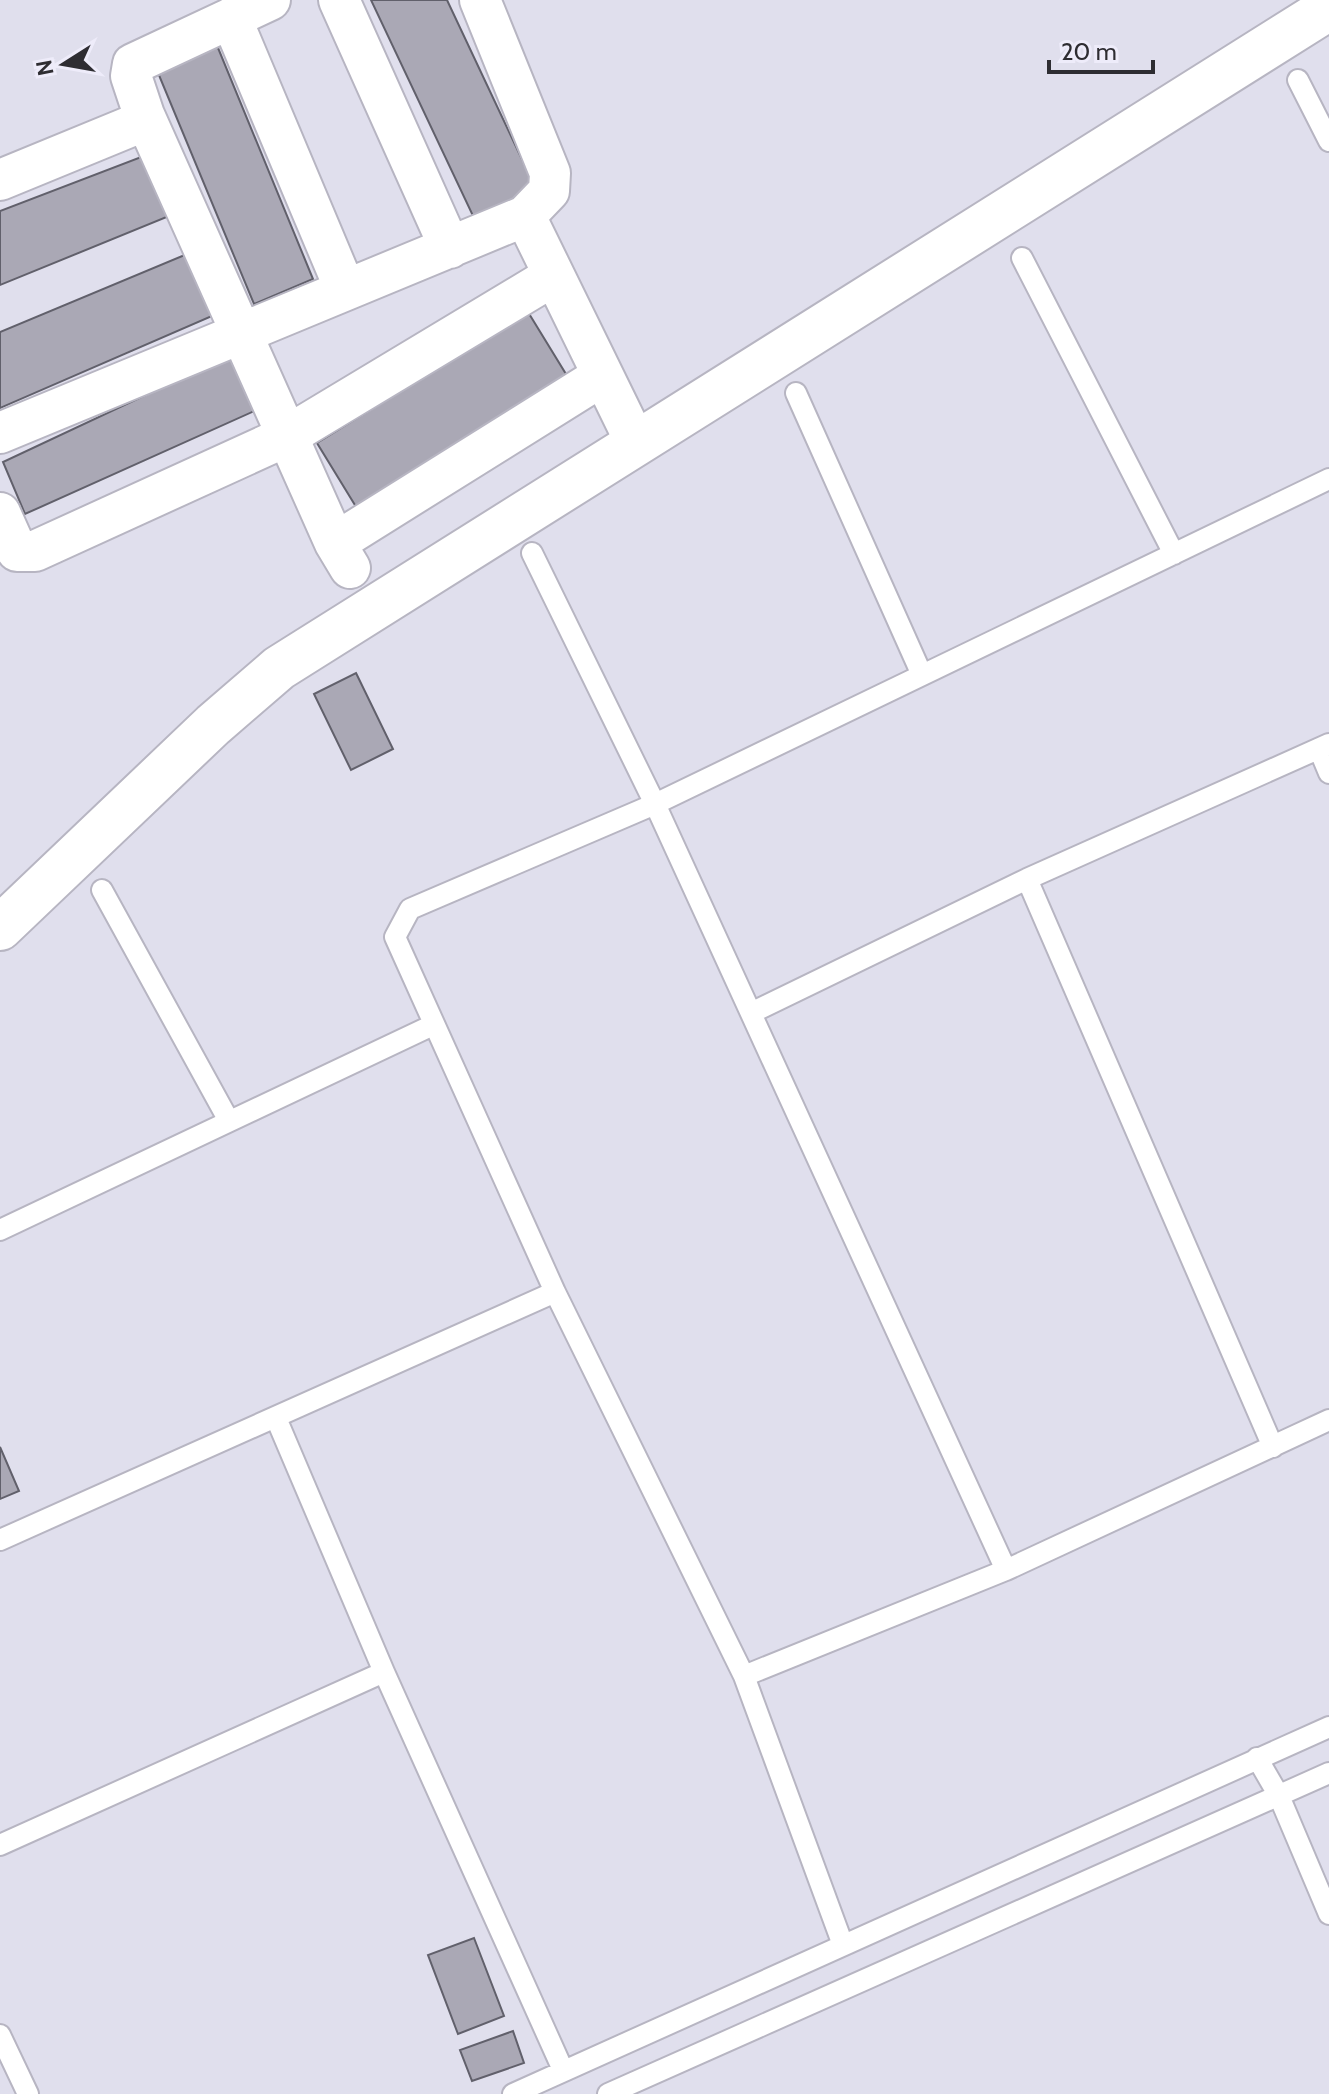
<svg xmlns="http://www.w3.org/2000/svg" width="1329" height="2094" viewBox="0 0 1329 2094" font-family="Cabin,sans-serif">
<style>
.building{fill:#aaa8b5;stroke:#61606b;stroke-width:2}
.lines{fill:none;stroke-linecap:round;stroke-linejoin:round}
.lane-casing{stroke:#b7b5c2;stroke-width:24}
.street-casing{stroke:#b7b5c2;stroke-width:44}
.secondary-casing{stroke:#b7b5c2;stroke-width:48}
.lane{stroke:#fff;stroke-width:20}
.street{stroke:#fff;stroke-width:40}
.secondary{stroke:#fff;stroke-width:44}
</style>
<rect width="100%" height="100%" fill="#e0dfed"/>
<path class="building" d="M371 0H447L536 189 474 218Z
M216 43 313 279 254 304 156 68Z
M149 154 174 214 0 285V211Z
M187 254 212 316 0 408V332Z
M528 312 569 379 358 510 317 443Z
M235 353 261 408 25 514 3 462Z
M356 673 393 749 351 770 314 694Z
M0 1447 19 1491 0 1499Z
M474 1938 504 2016 458 2034 428 1955Z
M513 2031 524 2063 472 2081 460 2050Z"/>
<g class="lines">
<g class="lane-casing">
<path id="lane" d="M1298 80 1329 141
M1022 258 1174 554
M796 393 922 675
M532 553 655 804 1006 1570
M1319 749 1329 773
M1027 879 1273 1447
M102 890 229 1121
M751 1013 1027 879 1329 744
M0 1230 433 1025
M276 1418 384 1672 563 2070
M0 1540 555 1292
M744 1676 1006 1570 1329 1420
M1257 1758 1279 1796 1329 1914
M0 1845 384 1672
M843 1945 744 1676 555 1292 395 937 410 909 655 804 1329 479
M0 2035 28 2094
M513 2094 1329 1727
M608 2094 1329 1773"/>
</g>
<g class="street-casing">
<path id="street" d="M339 0 450 248
M480 0 550 173 549 191 525 216 636 443
M231 18 345 289
M144 115 335 543 350 568
M0 180 134 125 144 115 131 76 133 64 270 0
M0 433 525 216
M0 513 17 551H35L287 436 553 276
M335 543 602 376"/>
</g>
<g class="secondary-casing">
<path id="secondary" d="M0 928 213 725 279 668 1329 8"/>
</g>
<use href="#lane" class="lane"/>
<use href="#street" class="street"/>
<use href="#secondary" class="secondary"/>
</g>
<g transform="translate(64 64) rotate(259)" stroke="#eeecfa" stroke-width="6" paint-order="stroke">
<path d="M0-6L14 30L0 20L-14 30Z" fill="#2e2d32"/>
<text y="-12" font-size="22" font-weight="bold" text-anchor="middle" fill="#2e2d32">N</text>
</g>
<path d="M1049 60v12h104v-12" fill="none" stroke="#2e2d32" stroke-width="4"/>
<text x="1061" y="60" font-size="24" fill="#2e2d32" stroke="#eeecfa" stroke-width="6" paint-order="stroke">20 m</text>
</svg>
